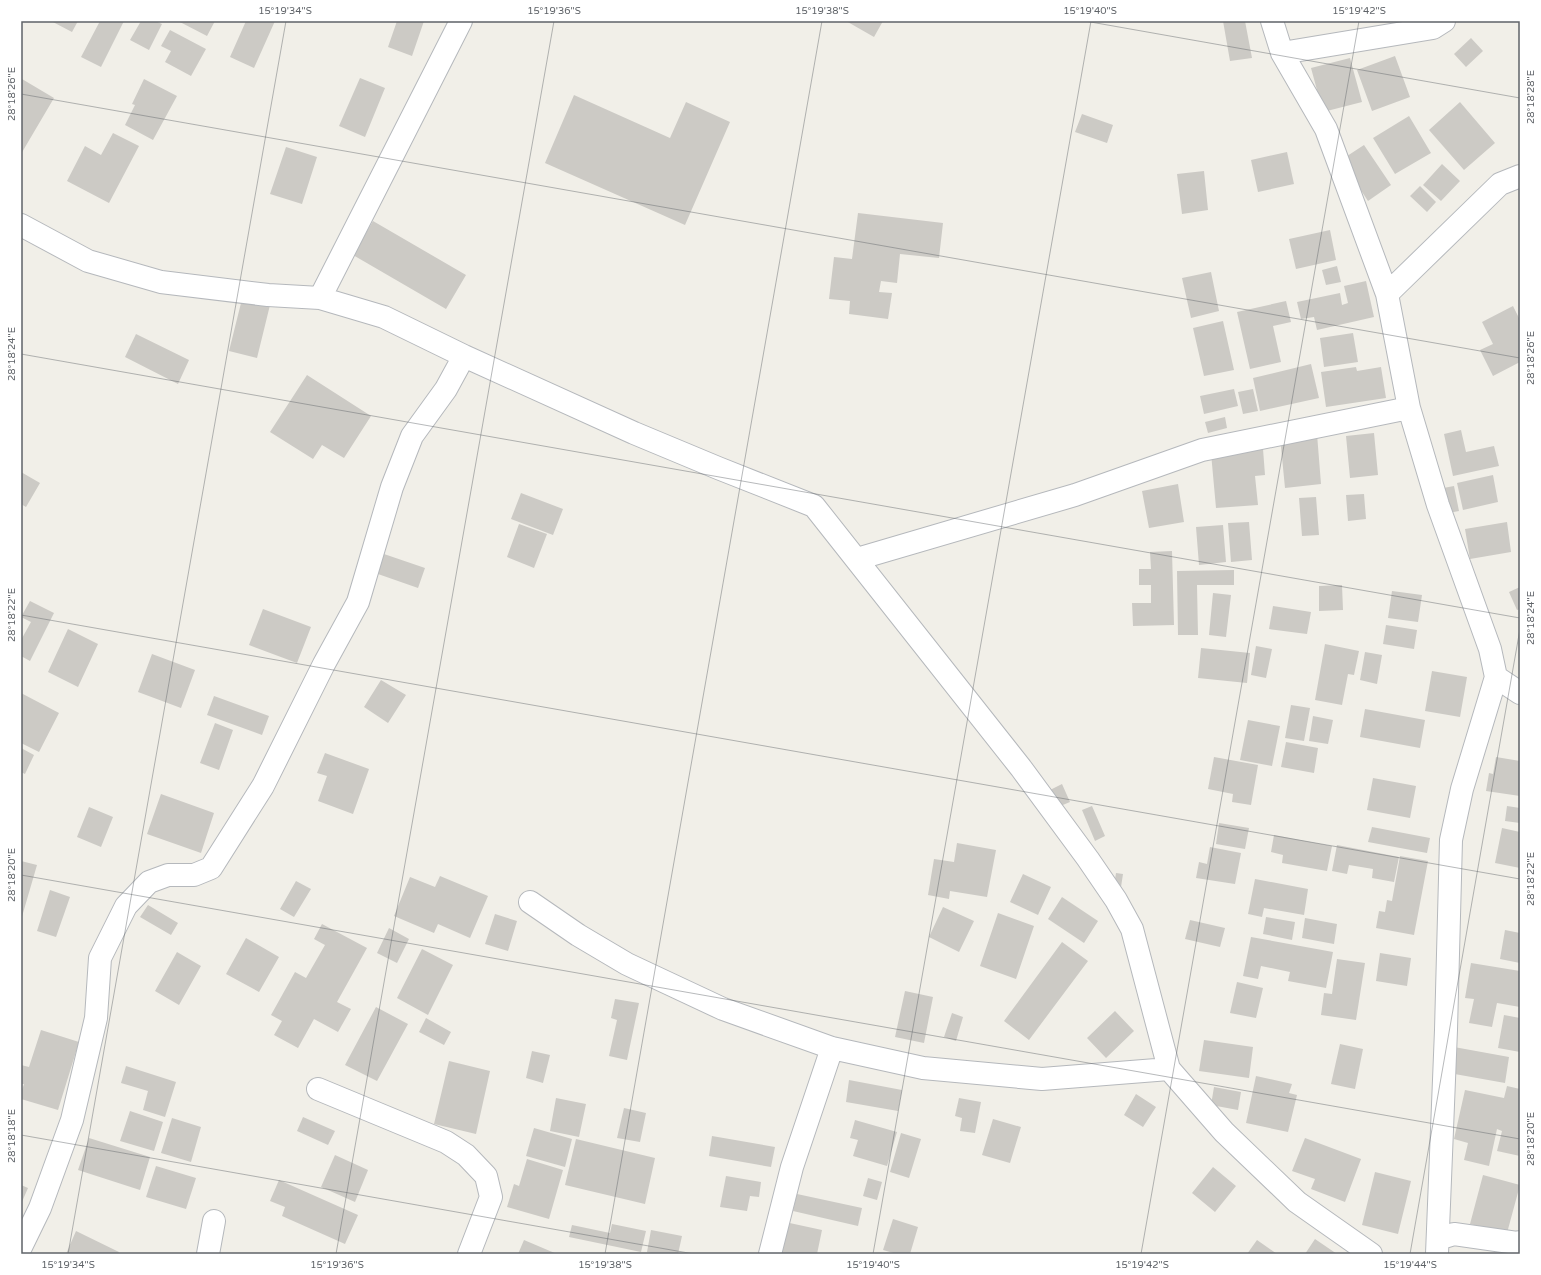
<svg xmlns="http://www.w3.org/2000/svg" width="1541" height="1275" viewBox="0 0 1541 1275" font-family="'Varela Round',sans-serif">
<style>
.building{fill:#cccac5}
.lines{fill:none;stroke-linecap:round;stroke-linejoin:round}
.minor-casing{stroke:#b5b8bc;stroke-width:24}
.minor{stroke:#fff;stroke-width:22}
.ticks{fill:none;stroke:#5f6368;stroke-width:1;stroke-opacity:0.45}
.neatline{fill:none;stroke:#5f6368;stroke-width:1.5}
.ticks-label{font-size:10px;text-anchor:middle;fill:#5f6368}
</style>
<rect width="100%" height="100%" fill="#f1efe8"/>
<path class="building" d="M51 21H78L72 32Z
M100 21H124L101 67 81 57Z
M141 21H155L162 24 149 50 130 40Z
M178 21H215L207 36Z
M246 21H275L254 68 230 57Z
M397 21H424L412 56 388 47Z
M846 21H883L874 37Z
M1223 21H1245L1252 58 1230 61Z
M170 30 206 49 191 76 165 62 171 51 161 46Z
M1471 38 1483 51 1466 67 1454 54Z
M1395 56 1410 97 1372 111 1357 70Z
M1350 58 1362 102 1323 112 1311 68Z
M360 78 385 88 365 137 339 126Z
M22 79 54 98 21 154V81Z
M144 79 177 96 153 140 125 125 135 105 132 104Z
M574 95 670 138 686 102 730 122 685 225 545 163Z
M1460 102 1495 143 1464 170 1429 130Z
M1082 114 1113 125 1107 143 1075 132Z
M1409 116 1431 153 1395 174 1373 138Z
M113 133 139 146 109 203 67 181 85 146 101 155Z
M1364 145 1391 185 1368 201 1341 160Z
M286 147 317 157 302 204 270 194Z
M1287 152 1294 184 1258 192 1251 160Z
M1442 164 1460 181 1441 201 1423 185Z
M1204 171 1208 210 1182 214 1177 174Z
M1420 186 1436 202 1427 212 1410 196Z
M858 213 943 223 939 258 900 254 897 283 881 281 879 292 892 293 888 319 849 314 850 301 829 299 834 257 852 259Z
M373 221 466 275 446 309 353 255Z
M1330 230 1336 260 1296 269 1289 239Z
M1337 266 1341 282 1326 285 1322 270Z
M1211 272 1219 311 1191 318 1182 278Z
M1366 281 1374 317 1317 330 1314 317 1301 319 1297 302 1340 293 1342 305 1348 303 1344 286Z
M242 299 270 305 257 358 229 351Z
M1286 301 1291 322 1273 326 1281 362 1250 369 1237 312Z
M1513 306 1520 320V362L1493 376 1480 350 1493 344 1482 322Z
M1223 321 1234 370 1204 376 1193 328Z
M1353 333 1358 362 1324 367 1320 338Z
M136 334 189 360 178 384 125 357Z
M1311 364 1319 398 1260 411 1253 378Z
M1356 367 1357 371 1381 367 1386 398 1326 407 1321 372Z
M307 375 371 416 344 458 322 445 313 459 270 432Z
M1234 389 1238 406 1204 414 1200 396Z
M1253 389 1258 411 1243 414 1238 392Z
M1225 417 1227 428 1208 433 1205 422Z
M1461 430 1466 452 1494 446 1499 466 1453 476 1444 434Z
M1374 433 1378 475 1350 478 1346 436Z
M1317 434 1321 484 1285 488 1280 437Z
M1263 449 1265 475 1255 476 1258 505 1216 508 1211 453Z
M21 472 40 483 26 507 21 504Z
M1493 475 1498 502 1463 510 1457 483Z
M1178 484 1184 522 1149 528 1142 491Z
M1454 486 1459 511 1443 514 1438 489Z
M521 493 563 509 553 535 511 519Z
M1364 494 1366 519 1348 521 1346 495Z
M1316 497 1319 535 1302 536 1299 498Z
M1249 522 1252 560 1231 562 1228 523Z
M1507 522 1511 552 1470 559 1465 529Z
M519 524 547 534 534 568 507 557Z
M1223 525 1226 562 1199 565 1196 527Z
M1172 551 1174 625 1133 626 1132 603H1151V585H1139V569H1151L1150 552Z
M384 554 425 568 418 588 378 574Z
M1234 570V585H1197L1198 635H1178L1177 571Z
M1342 585 1343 610 1319 611V586Z
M1520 587V609L1517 610 1509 592Z
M1392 591 1422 595 1418 622 1388 618Z
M1213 593 1231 595 1226 637 1209 635Z
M30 601 54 613 30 661 21 656V640L31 622 21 617Z
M1273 606 1311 612 1307 634 1269 629Z
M263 609 311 627 297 663 249 645Z
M1386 625 1417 630 1414 649 1383 644Z
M68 629 98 644 78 687 48 672Z
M1325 644 1359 651 1354 675 1348 674 1342 705 1315 700Z
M1256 646 1272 649 1266 678 1251 675Z
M1201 648 1250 653 1247 683 1198 678Z
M1365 652 1382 655 1377 684 1360 680Z
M152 654 195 670 181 708 138 692Z
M1432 671 1467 677 1460 717 1425 711Z
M381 680 406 695 388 723 364 707Z
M21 693 59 713 39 752 21 743Z
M214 696 269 716 262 735 207 715Z
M1291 705 1310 708 1304 741 1285 738Z
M1365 709 1425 720 1420 748 1360 737Z
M1313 716 1333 720 1328 744 1309 741Z
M1248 720 1280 726 1272 766 1240 760Z
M215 723 233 730 219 770 200 763Z
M1286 742 1318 748 1314 773 1281 767Z
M21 748 34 755 25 774 21 772Z
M325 753 369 769 353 814 318 801 327 776 317 773Z
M1214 757 1258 765 1251 805 1232 802 1233 794 1208 789Z
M1496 757 1520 761V796L1486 791 1489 773 1493 774Z
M1373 778 1416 786 1410 818 1367 810Z
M1062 784 1070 802 1058 807 1050 790Z
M161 794 214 813 201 853 147 834Z
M1092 806 1105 836 1095 841 1082 810Z
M1507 806 1520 808V823L1505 821Z
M89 807 113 817 101 847 77 837Z
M1219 823 1249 828 1245 849 1216 844Z
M1372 827 1430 838 1427 853 1368 842Z
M1502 828 1520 832V868L1495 863Z
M1274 835 1332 846 1327 871 1282 863 1283 855 1271 852Z
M957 843 996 850 987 897 950 891 949 899 928 895 934 859 954 862Z
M1337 845 1399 857 1394 882 1372 878 1373 869 1349 865 1347 874 1332 871Z
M1210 847 1241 853 1235 884 1196 878 1199 862 1207 864Z
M1400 856 1428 861 1414 935 1376 928 1379 911 1385 912 1387 900 1392 901Z
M21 861 37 865 21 920Z
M1116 873 1123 874 1121 887 1114 886Z
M1023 874 1051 887 1038 915 1010 902Z
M440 876 488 896 470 938 438 924 434 933 394 916 410 877 435 887Z
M1255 879 1308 889 1304 915 1264 908 1262 917 1248 914Z
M296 881 311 889 294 917 280 909Z
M50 890 70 897 56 937 37 931Z
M1062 897 1098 921 1084 943 1048 919Z
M148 905 178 923 171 935 140 917Z
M943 907 974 921 959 952 929 937Z
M998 913 1034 926 1016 979 980 966Z
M495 914 517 921 508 951 485 944Z
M1266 917 1295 922 1292 940 1263 934Z
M1305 918 1337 924 1334 944 1302 938Z
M1190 920 1225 928 1220 947 1185 939Z
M322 924 367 948 337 1002 351 1009 338 1032 314 1019 298 1048 274 1035 282 1021 271 1015 295 972 306 978 325 945 314 939Z
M389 928 409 939 397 963 377 953Z
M1505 930 1520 933V963L1500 959Z
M1251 937 1333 952 1326 988 1288 981 1290 972 1261 966 1258 979 1243 976Z
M246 938 279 957 259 992 226 974Z
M1062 942 1088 961 1029 1040 1004 1021Z
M422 949 453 965 428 1015 397 998Z
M177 952 201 966 179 1005 155 991Z
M1380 953 1411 958 1407 986 1376 981Z
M1337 959 1365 963 1356 1020 1321 1015 1324 993 1332 994Z
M1471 963 1520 971V1007L1497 1003 1492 1027 1469 1023 1474 999 1465 998Z
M1237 982 1263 988 1256 1018 1230 1013Z
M905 991 933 997 924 1043 895 1037Z
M615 999 639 1003 627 1060 609 1056 617 1020 611 1018Z
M376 1007 408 1024 377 1081 345 1065Z
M1115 1011 1134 1031 1106 1058 1087 1038Z
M952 1013 963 1017 956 1041 944 1037Z
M1504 1015 1520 1018V1052L1498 1048Z
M426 1018 451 1032 444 1045 419 1032Z
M41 1030 79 1042 58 1110 21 1099V1093L24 1084H21V1065L29 1067Z
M1204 1040 1253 1047 1249 1078 1199 1071Z
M1340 1044 1363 1049 1355 1089 1331 1084Z
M1454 1047 1509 1057 1505 1083 1449 1073Z
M532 1051 550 1055 543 1083 526 1078Z
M449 1061 490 1071 476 1134 434 1124Z
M126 1066 176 1082 165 1117 143 1110 148 1091 121 1083Z
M1256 1076 1292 1084 1289 1093 1297 1095 1288 1132 1246 1123Z
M849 1080 902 1090 898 1111 846 1102Z
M1507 1086 1520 1089V1156L1497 1151 1502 1131 1497 1129 1489 1166 1464 1160 1468 1143 1454 1139 1465 1090 1504 1098Z
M1214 1087 1241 1092 1238 1110 1211 1105Z
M1136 1094 1156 1107 1143 1127 1124 1115Z
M556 1098 586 1104 579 1137 550 1131Z
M959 1098 981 1102 975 1133 960 1131 962 1118 955 1116Z
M624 1108 646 1113 640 1142 617 1138Z
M130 1111 163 1122 154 1151 120 1141Z
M303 1117 335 1131 328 1145 297 1131Z
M172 1118 201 1127 191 1162 161 1153Z
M993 1119 1021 1127 1010 1163 982 1155Z
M855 1120 897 1132 887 1166 853 1156 858 1140 850 1138Z
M534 1128 572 1139 565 1167 526 1156Z
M901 1133 921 1139 909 1178 890 1172Z
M712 1136 775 1147 771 1167 709 1156Z
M89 1138 150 1157 140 1190 78 1170Z
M1305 1138 1361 1159 1345 1202 1311 1189 1315 1179 1292 1171Z
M576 1139 655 1158 645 1204 565 1185Z
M335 1155 368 1170 355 1202 321 1187Z
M527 1159 563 1170 549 1219 507 1207 514 1184 519 1186Z
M156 1166 196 1178 186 1209 146 1197Z
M1213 1167 1236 1186 1215 1212 1192 1193Z
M1375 1172 1411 1181 1398 1234 1362 1225Z
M1483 1175 1520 1185 1507 1233 1470 1224Z
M726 1176 761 1182 759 1197 750 1196 747 1211 720 1207Z
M868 1178 882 1182 877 1200 863 1196Z
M279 1180 358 1215 345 1244 282 1216 285 1207 270 1201Z
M21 1185 28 1188 21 1204Z
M797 1194 862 1208 858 1226 793 1211Z
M893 1219 918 1227 910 1254H897L883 1250Z
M785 1222 822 1230 817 1254H777Z
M612 1224 646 1231 641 1252 569 1237 572 1225 610 1233Z
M651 1230 682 1236 678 1254H655L647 1252Z
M76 1231 119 1252 118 1254H66Z
M1315 1239 1337 1254H1305Z
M524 1240 557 1254H518Z
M1257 1240 1277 1254H1247Z"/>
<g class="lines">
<g class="minor-casing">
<path id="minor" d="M1272 21 1282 53 1326 129 1387 294 1409 408 1438 505 1490 649 1496 677 1462 789 1451 840 1446 1030 1437 1254
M1282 53 1433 28 1444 21
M21 225 88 261 161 282 268 295 320 298 384 317 464 356 634 433 718 468 814 506 1021 768 1088 859 1116 900 1132 929 1169 1069 1224 1132 1297 1202 1371 1254
M1387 294 1500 184 1520 176
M320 298 461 21
M857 559 1075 495 1202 450 1409 408
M1496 677 1520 693
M530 902 578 935 627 964 723 1009 832 1048 923 1068 1042 1079 1169 1069
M318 1089 446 1142 466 1155 486 1176 491 1197 469 1254
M1438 1239 1454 1234 1517 1243 1520 1242
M21 1247 40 1208 72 1120 96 1018 100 958 126 906 149 882 168 875H194L211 868 263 786 324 664 358 602 392 487 412 436 446 389 464 356
M208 1254 214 1221
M770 1254 792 1167 832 1048"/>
</g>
<use href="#minor" class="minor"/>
</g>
<path class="ticks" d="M1085 21 1520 98M21 94 1520 358M21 354 1520 618M21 615 1520 879M21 875 1520 1139M21 1135 694 1254M68 1254 286 21M336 1254 554 21M605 1254 822 21M873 1254 1091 21M1141 1254 1359 21M1410 1254 1520 629"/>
<rect width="1541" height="1275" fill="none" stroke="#ffffff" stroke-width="44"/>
<rect x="22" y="22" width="1497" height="1231" class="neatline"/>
<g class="ticks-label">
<text x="285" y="14">15°19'34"S</text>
<text x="554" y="14">15°19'36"S</text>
<text x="822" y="14">15°19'38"S</text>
<text x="1090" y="14">15°19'40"S</text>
<text x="1359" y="14">15°19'42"S</text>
<text transform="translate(11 94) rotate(-90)" y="4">28°18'26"E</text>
<text transform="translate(1530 97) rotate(-90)" y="4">28°18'28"E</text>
<text transform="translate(11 354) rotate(-90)" y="4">28°18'24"E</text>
<text transform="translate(1530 358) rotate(-90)" y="4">28°18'26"E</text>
<text transform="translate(11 615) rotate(-90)" y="4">28°18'22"E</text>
<text transform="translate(1530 618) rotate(-90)" y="4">28°18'24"E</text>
<text transform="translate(11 875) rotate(-90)" y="4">28°18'20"E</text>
<text transform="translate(1530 879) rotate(-90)" y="4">28°18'22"E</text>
<text transform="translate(11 1136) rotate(-90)" y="4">28°18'18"E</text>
<text transform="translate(1530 1139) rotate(-90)" y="4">28°18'20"E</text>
<text x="68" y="1268">15°19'34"S</text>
<text x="337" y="1268">15°19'36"S</text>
<text x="605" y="1268">15°19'38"S</text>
<text x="873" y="1268">15°19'40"S</text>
<text x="1142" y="1268">15°19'42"S</text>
<text x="1410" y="1268">15°19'44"S</text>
</g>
</svg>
